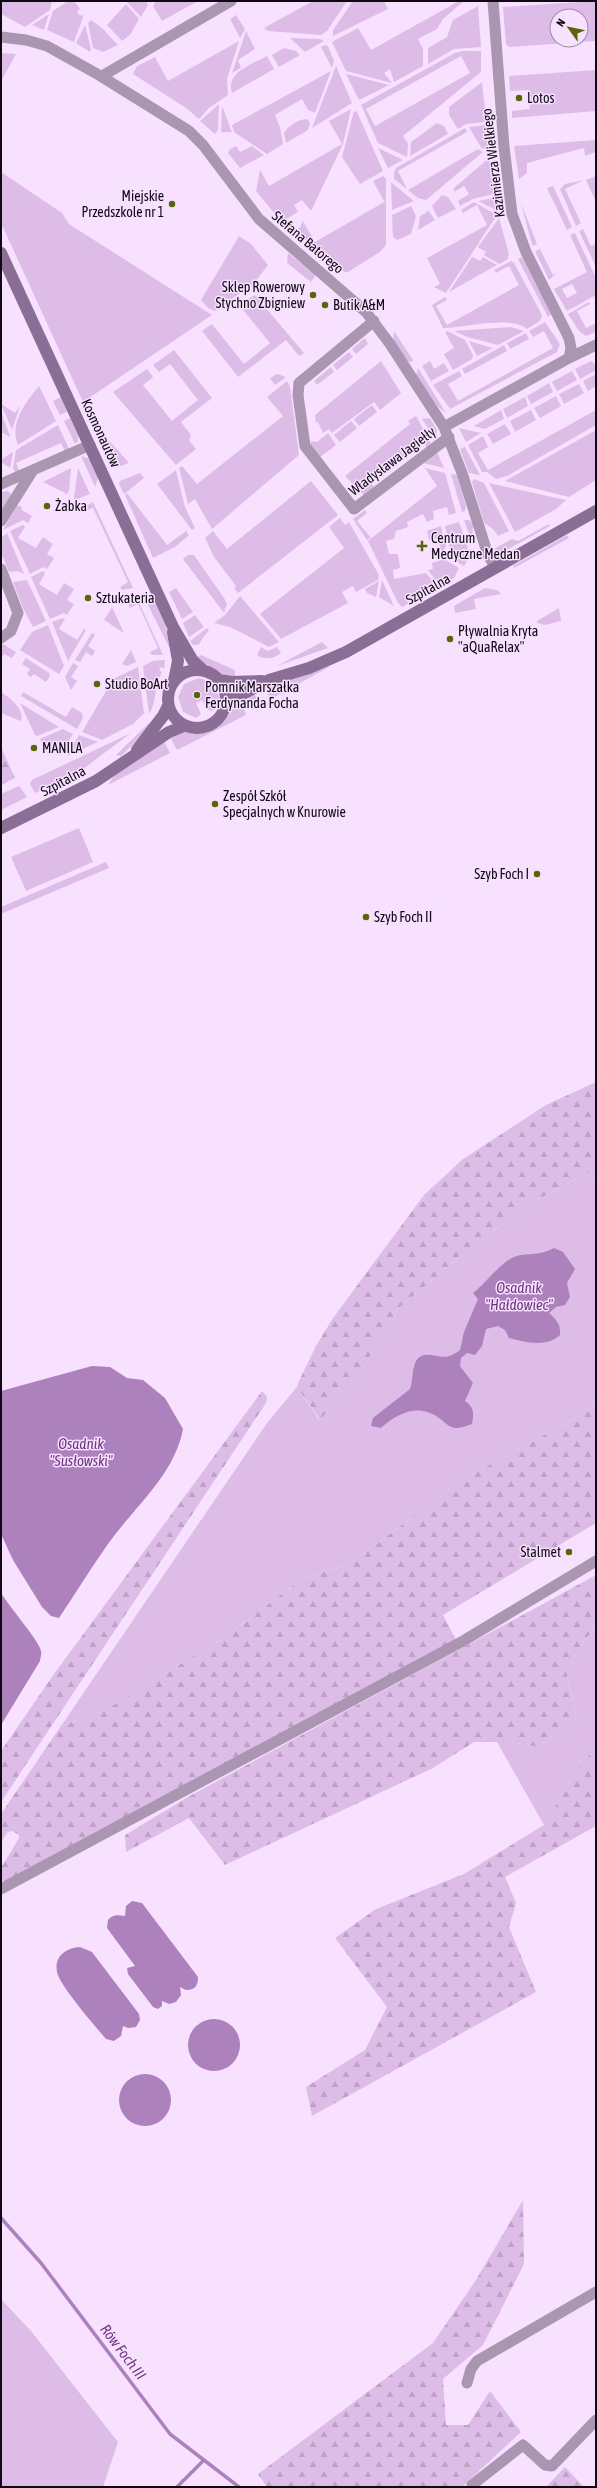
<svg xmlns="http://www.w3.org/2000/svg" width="597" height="2488" viewBox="0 0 597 2488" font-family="'Asap Condensed',sans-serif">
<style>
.green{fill:#ddbde8;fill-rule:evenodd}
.forest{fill:url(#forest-firs)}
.water{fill:#ad81bc}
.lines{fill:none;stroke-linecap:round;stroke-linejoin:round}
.stream{stroke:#ad81bc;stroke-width:3.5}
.street{stroke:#aa96b1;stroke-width:11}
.secondary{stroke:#8b6e95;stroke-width:12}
.poi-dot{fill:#586509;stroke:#f7e1ff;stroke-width:1.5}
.labels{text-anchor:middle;stroke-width:3;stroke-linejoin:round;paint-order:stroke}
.poi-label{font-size:14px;fill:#100913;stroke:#f7e1ff;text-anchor:start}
.street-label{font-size:14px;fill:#100913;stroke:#f7e1ff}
.water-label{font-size:15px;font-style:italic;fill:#6e367f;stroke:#f7e1ff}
</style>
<defs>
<pattern id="forest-firs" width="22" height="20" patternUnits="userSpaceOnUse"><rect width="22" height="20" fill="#ddbde8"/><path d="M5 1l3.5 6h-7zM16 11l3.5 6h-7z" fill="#bda1c6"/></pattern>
</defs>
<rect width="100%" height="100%" fill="#f7e1ff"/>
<path class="green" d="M1 1H52L50 10 25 27 1 14Z
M68 1H74L80 9 77 12 80 16 82 14 83 17 74 42 47 30 53 11Z
M126 1H146L148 5 141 17Z
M156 1H198L162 21 153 6Z
M313 1H347L327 31 321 35 268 31 264 28Z
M353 1H384L388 9 333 36V30Z
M459 1H464L443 19 437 29 418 39 423 49V66L394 82 390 69 384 73 392 83 346 71 332 42 358 28 371 50Z
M596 1V41L509 47 506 44 503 7ZM557 16H581V40H557Z
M126 4 139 19 130 35 122 41 107 25Z
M478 6 481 47 454 49 428 64V48L447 37 453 20Z
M49 14 44 30 32 25Z
M236 15 245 29 240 38 230 19Z
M91 20 102 28 118 45 103 52 93 48 88 23Z
M85 25 91 49 90 52 76 43Z
M246 31 255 49 238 60 241 68 232 73Z
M290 38 320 39 324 41 305 52Z
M239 41 227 79 228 95 209 108 199 119 186 108 133 74 137 66 155 57 168 81Z
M325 45 328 46 334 61 332 68 321 47Z
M284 48 296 51 300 55 279 67 272 55Z
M462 51H481V72L403 136 408 144 407 157 378 143 361 105 455 53ZM461 56 470 73 375 126 366 109Z
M1 53 16 54 1 81Z
M267 56 274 69 232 93C225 72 253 64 267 56Z
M336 66 352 103 312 128Z
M596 70V111L512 118V111L530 109 529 90 510 91 509 76Z
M331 71 315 113 308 110 302 99 275 115 280 127 283 144 267 154 234 132 232 125Z
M346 74 389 85 359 100Z
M482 82 486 119 484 122 466 124 458 129 449 115V107Z
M219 104 218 130 215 134 200 121Z
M222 106 232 132H221Z
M351 109 343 144 311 211 302 200 294 205 298 212 283 221 280 220 256 191 260 170 269 186 342 144 329 121Z
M354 111 357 112 383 171 360 184 342 157Z
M307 119 310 123 308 130 286 143 284 133C288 126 299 119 307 119Z
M437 123 444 126 448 134 410 156 411 142Z
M487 125 489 147 482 149 469 127Z
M465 128 467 132 398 171 407 189 394 179V172L396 168Z
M596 140V152L585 156 584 148 527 163V173L519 179 514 146Z
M236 146 240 152 252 146 264 155 240 168 228 153 230 149Z
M378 148 403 160 388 168Z
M478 149 483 152 426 200 418 198 408 190Z
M489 158 494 194 473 199 460 206 458 201 469 194 464 186 454 192V188Z
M1 172 62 213 69 224 212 315 83 402 1 223Z
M383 176 386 179V201H384L373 181Z
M596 176V202L586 180Z
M584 180 565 189 581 223 576 226 560 189 565 184Z
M391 182 414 201 392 210Z
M553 186 572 227 567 230 547 188Z
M442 195 448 197 456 209 438 218 432 206Z
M495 198 498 211 478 201Z
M386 201V245L380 252 348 272H344L297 233 303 221 315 242Z
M474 202 497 215 446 293 434 287 440 284 427 258 487 225 477 205 463 213 461 210Z
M521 203 537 244 533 246 531 241Z
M411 206 416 216 411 234 397 240 393 237 392 215Z
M428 210 435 220 418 230 420 216 426 213Z
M499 218 509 254 507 260 499 264 484 255 486 252 478 247Z
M583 229 591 246 596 244V267L579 231Z
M575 233 596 278V295L567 311 554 289 587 272 570 235ZM572 284 577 293 567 298 562 289Z
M239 236 251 244 268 265 255 282 215 311 208 308 201 300Z
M540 249 553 275 559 271 549 280 535 251Z
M288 253 316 275 311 282 287 263Z
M472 257 480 261 483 257 497 265 449 292Z
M522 257 551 314 548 317 518 259Z
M511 261 514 263 542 315 540 321 527 329C511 315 464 328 443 328L432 305 445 297 447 300 436 306 447 325 519 285 509 266 496 273 494 270Z
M255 295 304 353 299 356 286 340 238 377 202 331 212 324 244 364 270 343 239 305Z
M589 302 590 304 577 311 586 328 596 323V332L586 336 579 331 568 314Z
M545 322 560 344 557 352 450 409 433 385 459 371 462 376 448 384 458 401 553 348 544 331 533 337 529 331Z
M511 327 524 331 498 345 467 337 454 331Z
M394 331 413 360 412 362 405 361 393 341Z
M447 331 465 340 473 355 472 359 453 370 444 354 454 348 445 332Z
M526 333 529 339 510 349 507 343Z
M365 338 368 344 356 354 352 349Z
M469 341 493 348 477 356Z
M504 345 507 351 465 374 462 369Z
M174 350 212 398 181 422 191 435 189 440 196 449 176 465 113 392 147 369 153 377 143 385 172 421 198 400 170 364 159 372 153 365Z
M349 352 353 357 337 370 333 365Z
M381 361 401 393 380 410 374 402 332 433 329 429 323 433 318 422 316 423 315 415Z
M430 361 434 369 444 363 449 371 431 381 422 366Z
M591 361 596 365V370L580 379 575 369Z
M331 367 334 372 317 385 314 381Z
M418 368 446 413 437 406 416 375Z
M572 371 577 380 557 391 552 382Z
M277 374 286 377 275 385 270 378Z
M596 374V386L588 391 583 381Z
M287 381 290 387 299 455 212 529 195 499 188 504 179 468 182 466 197 484 283 416 267 397Z
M549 383 553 392 531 404 527 396Z
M579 384 584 393 564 404 559 394Z
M39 386 56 421 18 445C9 423 26 402 39 386Z
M556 396 561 406 540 418 534 408Z
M61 397 67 412 60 415 53 401Z
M525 397 528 406 507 418 503 409Z
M1 404 15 413 20 406 12 430Z
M372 405 377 412 359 426 354 419Z
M501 410 504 419 485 429 474 426Z
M531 410 536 420 515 432 510 421Z
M596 410V425L507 476 496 479 487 472H482L468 445 483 436 488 447 478 453 488 470Z
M1 412 10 436V437L1 432Z
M416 416 431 443 426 448 425 440 370 481 374 487 364 495 345 476 410 424 408 421Z
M88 417 129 463 118 467 110 465Z
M70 418 78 435V441L75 444 64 421Z
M430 418 437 430 436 440 422 419Z
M351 421 357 428 340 442 334 435Z
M505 424 511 434 493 444 487 434Z
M58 425 69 449 65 451 61 443 16 463 20 472H15L13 468 16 450Z
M459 428 481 433 466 442Z
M596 430V480L569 497 505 481Z
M328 433 336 445 320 457 311 445V441L317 442Z
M465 447 480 475 469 473 460 449Z
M13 452 10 468 1 462 2 459Z
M437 452 444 468 423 463Z
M81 456 90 459 98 477 95 487Z
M71 468 69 491 67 494 43 482Z
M78 468 90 494 75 500 74 498Z
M425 468 445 473 456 513 449 515 447 507 433 511 434 519 427 522 423 514 407 522 408 527 396 531 394 539 386 541 389 554H398L400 568 393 570 394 579 426 573 438 587 402 607 398 603 368 541 437 486Z
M176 470 185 507 195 528 192 530 157 484Z
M140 473 144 478 124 494 119 484 120 481Z
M451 474 457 475 466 506 465 511 462 512Z
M474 479 484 483 509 531 498 536 493 529 484 523 472 482Z
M311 481 338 515 238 593 234 588 236 586 214 557 205 538 213 531 227 549Z
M489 483 566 500 556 509 515 532Z
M8 491 12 495 1 514V492Z
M127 493 167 545 186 531 189 535 175 547 153 558 125 495Z
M93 502 133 588 122 590 120 587 128 582 93 508 85 511 87 506Z
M17 506H21L22 510 32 516 28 523 23 520 3 530Z
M365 510 367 513 357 521 371 538 367 540 353 519Z
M340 518 345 525 349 522 379 575 378 580 356 592 353 586 342 592 348 603 281 639 260 614 344 548 329 527Z
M464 520H469L473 524 472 543Z
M459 522 470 555 464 566 448 557 451 554 445 526Z
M549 524 550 526 501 553 494 549 512 539 518 541Z
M23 525 25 527 18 538 36 548 43 537 53 544 47 554 54 558 47 569 43 567 30 574 10 531Z
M441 526 446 546 442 554 438 538 429 540 427 531Z
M7 533 24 574 18 571 9 572 1 553V538Z
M567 535 569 538 514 568 513 566Z
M188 555H194L224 598 227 604 224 613 183 559Z
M444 559 459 568 454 578 440 586 428 570 433 569 432 563Z
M43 571 45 573 39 584 57 595 64 583 74 589 67 600 74 604 67 615 64 613 50 619 31 577Z
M27 580 46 621 33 627 23 608 13 582Z
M382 580 394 606 379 597Z
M379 581 376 597 367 593 365 589Z
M176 588 193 612 182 619 169 592Z
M485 588 497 590 501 594 474 599 476 609 455 613 454 606Z
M146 593 151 595 165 624 173 655 143 595Z
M136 596 163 655H152L150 652 158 648 138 604 130 608 128 603Z
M240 596 279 642 269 647 230 627 214 623 225 615Z
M112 607 124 633 104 620Z
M559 608 561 621 545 625 537 623V621Z
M195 615 204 627 189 637 183 623Z
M63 618 65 619 59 629 77 640 84 629 86 630 68 661 52 622Z
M48 625 64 666 59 674 20 650 32 632Z
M207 628 209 630 198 645H193L190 641Z
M92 633 95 635 88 646 95 651 92 656 86 652 80 662 75 660Z
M322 642 328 648 277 666Z
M3 644 16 652 12 658 4 654 1 659V646Z
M261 647 268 651 277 647 281 653C274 659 264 660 257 655Z
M131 650 136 662 127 666 122 664Z
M201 655 235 670V678C222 676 206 666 197 657Z
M26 658 49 673 50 676 46 682 34 674 31 677 27 674 30 669 22 664Z
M165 660 164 669 161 667 159 670 162 672C154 686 156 706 149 714L143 666 153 661Z
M73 663 78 666 71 677 77 681 71 690 65 677Z
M331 666 271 699 266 691 267 688Z
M138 667 144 713 133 724 102 740 82 732 113 679Z
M199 678C212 680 230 702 212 711L208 710 202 700 196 703 201 714 196 718 183 712 178 697 184 684Z
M1 692C10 698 25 709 21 721L1 713Z
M23 692 66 717 72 707 82 713 83 718 77 729 21 696Z
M254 693 260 705 254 710 248 697Z
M241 699 246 715 177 750 170 737C175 735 180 732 185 732 200 731 210 735 222 723 230 716 233 706 241 699Z
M20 703 59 727 37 736 35 735Z
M149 723 152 726 121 756 116 755Z
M63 729 73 734 60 755 43 746 40 739Z
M131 733 83 769 35 793 30 784 32 780Z
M79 735 98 742 67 756Z
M164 741 170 753 108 785 114 776Z
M19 786 27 797 1 810V794Z
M79 828 93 862 26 891 11 857Z
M106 862 109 868 1 914V907Z
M590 1172 596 1181V1404L586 1412 464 1479 348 1565 303 1578 225 1637 105 1710 61 1726 267 1423 297 1387 319 1420 363 1368 399 1308 457 1259 531 1203Z
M596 1624V1752L583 1759 544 1825 497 1742H511L537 1747 577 1721 566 1670Z
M1 2299 31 2331 118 2442 103 2487H1Z"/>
<path class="forest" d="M1 747 15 778 1 785Z
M596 1082V1181L590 1172 531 1203 457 1259 399 1308 363 1368 320 1420 297 1387 298 1383 316 1346 333 1318 424 1195 463 1159 546 1105Z
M262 1391 267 1397 266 1403 1 1802V1751L54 1674Z
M596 1404V1523L443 1615 456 1640 5 1882 1 1880V1868L19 1838V1835L12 1831 8 1832 1 1842V1814L61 1726 105 1710 225 1637 303 1578 348 1565 464 1479 586 1412Z
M596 1575V1624L566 1670 577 1721 537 1747 511 1742H474L433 1768 225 1865 189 1818 126 1852 125 1835 188 1797Z
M596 1752V1826L505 1877 516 1903 509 1927 536 1992 312 2116 306 2087 365 2050 387 2007 335 1938 376 1909 464 1874 544 1825 583 1759Z
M523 2200 524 2264 483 2345 443 2379 446 2425H468L490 2391 521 2432 462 2487H267L258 2474 433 2343 476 2280Z
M565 2467 584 2487H546Z"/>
<path class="water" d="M554 1248 563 1252 575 1269 567 1283 570 1297 565 1305 556 1307 549 1313C557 1320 561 1325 560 1335 547 1348 525 1342 509 1338L505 1330 498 1326 486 1329 482 1346 475 1355 467 1353 461 1358 460 1366 473 1383 465 1401C474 1407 474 1413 472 1424 468 1425 462 1428 457 1428 449 1428 445 1422 439 1418 418 1403 398 1413 381 1428L371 1426 373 1418 410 1389C413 1381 412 1368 416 1361 424 1348 439 1360 449 1356 453 1355 457 1352 460 1350L464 1332 478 1299 473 1293C486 1283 500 1263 514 1257 527 1252 537 1257 554 1248Z
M92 1366 110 1367 127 1378 143 1380 165 1398 183 1429C174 1476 134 1507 108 1544 91 1568 75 1594 59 1618L51 1616 42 1607 13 1560 1 1534V1391Z
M1 1593C8 1605 40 1642 41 1651 42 1654 40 1658 40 1661L1 1725Z
M132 1901 142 1903 198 1977C198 1986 195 1990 186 1990L180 1987 181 1995 176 2002 169 2004 162 2001V2006L158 2009 153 2007 128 1974 127 1968 135 1966 107 1928 108 1920C115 1913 118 1916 125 1916L126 1906Z
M80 1947 92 1952 139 2014 140 2020 136 2027 128 2028 123 2026 121 2036 114 2041 106 2039C96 2027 59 1985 57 1972 54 1956 66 1948 80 1947Z
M188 2045a26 26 0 1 1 52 0a26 26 0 1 1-52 0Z
M119 2100a26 26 0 1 1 52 0a26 26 0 1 1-52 0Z"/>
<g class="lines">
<path class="stream" d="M1 2218 41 2263 170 2434 239 2487
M177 2487 204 2460"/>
<path class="street" d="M493 1 504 147 512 214 526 252 569 338 571 348 569 358
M1 37 26 40 47 46 99 75 189 131 203 145 259 219 366 312 390 344 444 427 462 473 488 555 495 567
M102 76 231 1
M374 321 299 383 298 395 305 446 354 509 449 437
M444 427 569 358 596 345
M1 484 90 445
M1 521 33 470
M1 569 18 613 11 631 1 638
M1 1889 463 1641 596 1561
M467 2383 471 2369 477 2361 596 2292
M472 2485 523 2445 545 2465 552 2466 596 2420"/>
<path class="secondary" d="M1 253 173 627 193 661 203 670
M173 632 178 661 174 681
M168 699a29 29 0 1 1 58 0a29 29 0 1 1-58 0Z
M219 680 232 682 262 681
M226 703 269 680 309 668 346 652 596 511
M137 750 163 716 168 706
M1 828 96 781 169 732 184 726"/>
</g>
<g class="poi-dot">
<circle cx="519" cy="98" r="4"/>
<circle cx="172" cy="204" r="4"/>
<circle cx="313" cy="295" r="4"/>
<circle cx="325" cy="305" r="4"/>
<circle cx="47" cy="506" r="4"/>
<path d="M420 540h4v4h4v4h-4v4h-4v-4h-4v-4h4z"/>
<circle cx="88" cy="598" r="4"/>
<circle cx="450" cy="639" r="4"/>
<circle cx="97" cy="684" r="4"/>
<circle cx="197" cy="695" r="4"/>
<circle cx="34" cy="748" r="4"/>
<circle cx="215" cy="804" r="4"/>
<circle cx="537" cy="874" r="4"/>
<circle cx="366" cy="917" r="4"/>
<circle cx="569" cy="1552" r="4"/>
</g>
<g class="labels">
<g class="poi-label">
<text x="527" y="103">Lotos</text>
<text x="164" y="201" text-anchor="end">Miejskie<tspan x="164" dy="16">Przedszkole nr 1</tspan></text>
<text x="305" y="292" text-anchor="end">Sklep Rowerowy<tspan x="305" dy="16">Stychno Zbigniew</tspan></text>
<text x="333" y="310">Butik A&amp;M</text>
<text x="55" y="511">Żabka</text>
<text x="431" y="543">Centrum<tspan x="431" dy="16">Medyczne Medan</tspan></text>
<text x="96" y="603">Sztukateria</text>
<text x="458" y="636">Pływalnia Kryta<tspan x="458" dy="16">"aQuaRelax"</tspan></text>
<text x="105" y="689">Studio BoArt</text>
<text x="205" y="692">Pomnik Marszałka<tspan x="205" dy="16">Ferdynanda Focha</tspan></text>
<text x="42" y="753">MANILA</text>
<text x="223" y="801">Zespół Szkół<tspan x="223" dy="16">Specjalnych w Knurowie</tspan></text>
<text x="529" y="879" text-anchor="end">Szyb Foch I</text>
<text x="374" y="922">Szyb Foch II</text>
<text x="561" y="1557" text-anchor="end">Stalmet</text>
</g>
<g class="street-label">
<text transform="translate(493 163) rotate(-97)" y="5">Kazimierza Wielkiego</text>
<text transform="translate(308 242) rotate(40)" y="5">Stefana Batorego</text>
<text transform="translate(101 433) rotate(65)" y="5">Kosmonautów</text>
<text transform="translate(392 461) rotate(-37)" y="5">Władysława Jagiełły</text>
<text transform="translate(428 589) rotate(-29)" y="5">Szpitalna</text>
<text transform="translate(63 781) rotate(-28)" y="5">Szpitalna</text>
</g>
<g class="water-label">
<text x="519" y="1293">Osadnik<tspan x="519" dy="17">"Hałdowiec"</tspan></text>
<text x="81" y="1449">Osadnik<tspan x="81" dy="17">"Susłowski"</tspan></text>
<text transform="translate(123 2352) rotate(53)" y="5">Rów Foch III</text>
</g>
</g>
<rect width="597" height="2488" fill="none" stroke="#100913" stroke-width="4"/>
<g transform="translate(569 28) rotate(303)"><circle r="19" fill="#f7e1ff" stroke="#9b8ba1"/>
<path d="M0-3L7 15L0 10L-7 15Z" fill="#586509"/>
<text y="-6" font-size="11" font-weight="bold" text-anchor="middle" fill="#100913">N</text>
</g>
</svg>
